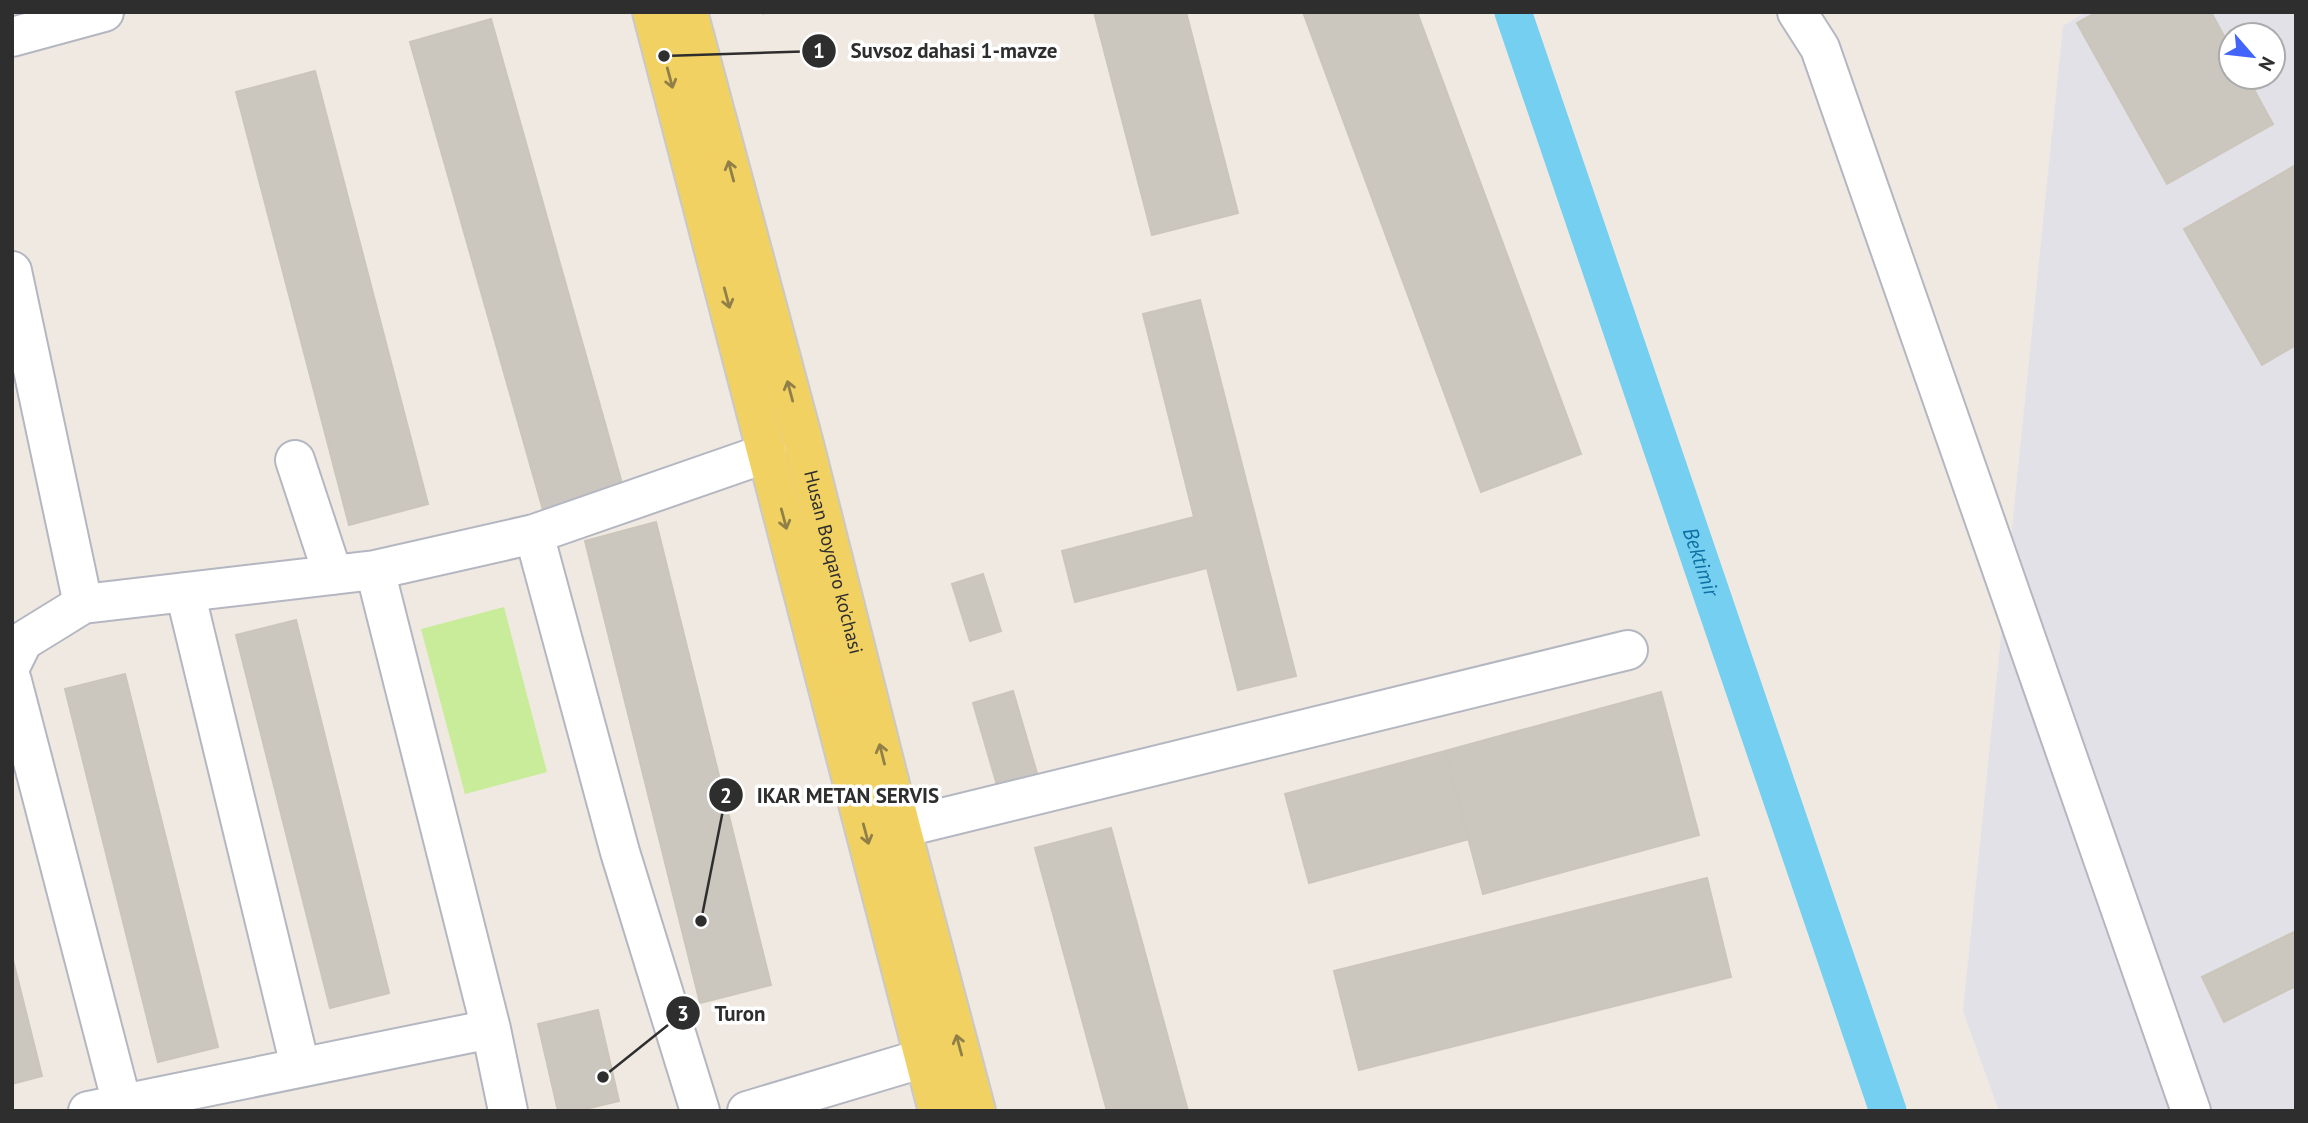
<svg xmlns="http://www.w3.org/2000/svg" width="2308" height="1123" viewBox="0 0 2308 1123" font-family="'PT Sans',sans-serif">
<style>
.industrial{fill:#e3e1e8;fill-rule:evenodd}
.pitch{fill:#c9ec9a}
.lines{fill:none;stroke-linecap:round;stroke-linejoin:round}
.canal{stroke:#75cff0;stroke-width:37}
.building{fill:#cbc7bf;stroke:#cbc5ba;stroke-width:2}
.minor-casing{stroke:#b4b7c1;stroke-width:42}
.major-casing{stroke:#c9c9c9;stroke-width:42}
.path{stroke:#c9c9c9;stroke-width:4.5;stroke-dasharray:5 3.5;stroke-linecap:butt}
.minor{stroke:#fff;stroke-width:38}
.major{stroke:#f2d163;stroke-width:38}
.oneway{stroke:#908048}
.labels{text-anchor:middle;stroke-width:7;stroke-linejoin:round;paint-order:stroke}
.street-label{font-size:19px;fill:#2e2e2e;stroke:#fff}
.water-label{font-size:21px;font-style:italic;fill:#0d6fa3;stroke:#fff}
.leader{fill:none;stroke:#2e2e2e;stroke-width:2.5}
.callout-dot{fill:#2e2e2e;stroke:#fff;stroke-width:2.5}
.mark-label{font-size:21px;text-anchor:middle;font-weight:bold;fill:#fff}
.callout-label{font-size:21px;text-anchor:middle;font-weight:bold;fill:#2e2e2e;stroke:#fff;stroke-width:7;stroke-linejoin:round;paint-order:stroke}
</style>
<rect width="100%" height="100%" fill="#efe9e1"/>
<path class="industrial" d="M2086 12H2296V1111H1999L1963 1011 2063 26ZM2231 35H2273V77H2231Z"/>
<path class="pitch" d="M504 607 547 772 465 794 421 629Z"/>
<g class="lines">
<path class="canal" id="s1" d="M1513 12 1888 1111"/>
</g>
<path class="building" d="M1094 12H1186L1238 213 1152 235Z
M1303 12H1417L1581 454 1481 492Z
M2097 12H2211L2231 49V77H2247L2273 124 2167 184 2077 23Z
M491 19 625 494 545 517 410 42Z
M315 71 428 504 349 525 236 92Z
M2296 165V345L2262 365 2184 229Z
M1200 300 1296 676 1238 690 1207 568 1075 602 1062 551 1194 517 1143 314Z
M656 522 771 985 700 1003 585 541Z
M983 574 1001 631 970 641 952 584Z
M296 620 389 993 330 1008 236 635Z
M125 674 218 1047 158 1062 65 689Z
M1013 691 1039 780 999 792 973 703Z
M1661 692 1699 835 1483 894 1445 751Z
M1445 751 1469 839 1309 883 1285 794Z
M1111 828 1188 1111H1107L1035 848Z
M1707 878 1731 977 1359 1070 1334 971Z
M2296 931V986L2224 1022 2202 977Z
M12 956 42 1076 12 1084Z
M598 1010 619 1101 577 1111H558L538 1024Z"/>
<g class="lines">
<g class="minor-casing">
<path id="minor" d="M1797 12 1820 48 2191 1111
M12 37 104 12
M12 271 83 604 375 570 534 534 767 453
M295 460 333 575
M534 534 620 852 700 1111
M375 570 491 1029 508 1111
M185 592 300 1066
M12 663 23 641 83 604
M12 681 122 1104
M901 828 1628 650
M88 1111 491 1029
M747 1111 924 1058"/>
</g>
<g class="major-casing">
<g id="major">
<path d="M652 12 938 1111"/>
<path id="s2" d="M688 12 804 444 901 828 976 1111"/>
</g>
</g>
<path class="path" d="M764 12 765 14"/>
<use href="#minor" class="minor"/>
<use href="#major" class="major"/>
</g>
<defs><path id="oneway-shaft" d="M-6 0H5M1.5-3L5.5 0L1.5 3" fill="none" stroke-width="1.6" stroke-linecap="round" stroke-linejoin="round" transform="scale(1.75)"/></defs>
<g class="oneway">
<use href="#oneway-shaft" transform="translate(670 78) rotate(75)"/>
<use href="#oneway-shaft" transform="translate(731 171) rotate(-105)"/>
<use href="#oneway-shaft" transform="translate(727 298) rotate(75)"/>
<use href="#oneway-shaft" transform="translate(790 391) rotate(-105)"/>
<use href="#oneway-shaft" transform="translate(784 519) rotate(75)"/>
<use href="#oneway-shaft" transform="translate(882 754) rotate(-104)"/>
<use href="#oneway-shaft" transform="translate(866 834) rotate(75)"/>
<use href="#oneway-shaft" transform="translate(959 1045) rotate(-105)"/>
</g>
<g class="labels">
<g class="street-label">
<text dy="7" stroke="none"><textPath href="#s2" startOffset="569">Husan Boyqaro ko'chasi</textPath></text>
</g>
<g class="water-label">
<text dy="7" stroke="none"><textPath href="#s1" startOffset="581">Bektimir</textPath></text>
</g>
</g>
<path class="leader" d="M664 56L819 51M701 921L726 795M603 1077L683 1013"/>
<g class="callout-dot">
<circle cx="664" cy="56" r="7"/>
<circle cx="701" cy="921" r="7"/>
<circle cx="603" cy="1077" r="7"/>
<circle cx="819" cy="51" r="18"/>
<circle cx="726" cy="795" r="18"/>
<circle cx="683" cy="1013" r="18"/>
</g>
<g class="mark-label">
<text x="819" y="58">1</text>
<text x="726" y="803">2</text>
<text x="683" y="1021">3</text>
</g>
<g class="callout-label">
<text x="954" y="58">Suvsoz dahasi 1-mavze</text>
<text x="848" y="803">IKAR METAN SERVIS</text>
<text x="740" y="1021">Turon</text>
</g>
<rect width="2308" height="1123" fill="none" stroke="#2e2e2e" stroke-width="28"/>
<g transform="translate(2252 56) rotate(118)"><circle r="33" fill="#ffffff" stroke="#ababab" stroke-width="2"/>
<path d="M0-5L12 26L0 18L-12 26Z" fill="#4264fb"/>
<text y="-10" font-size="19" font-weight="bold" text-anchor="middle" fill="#2e2e2e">N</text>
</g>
</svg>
